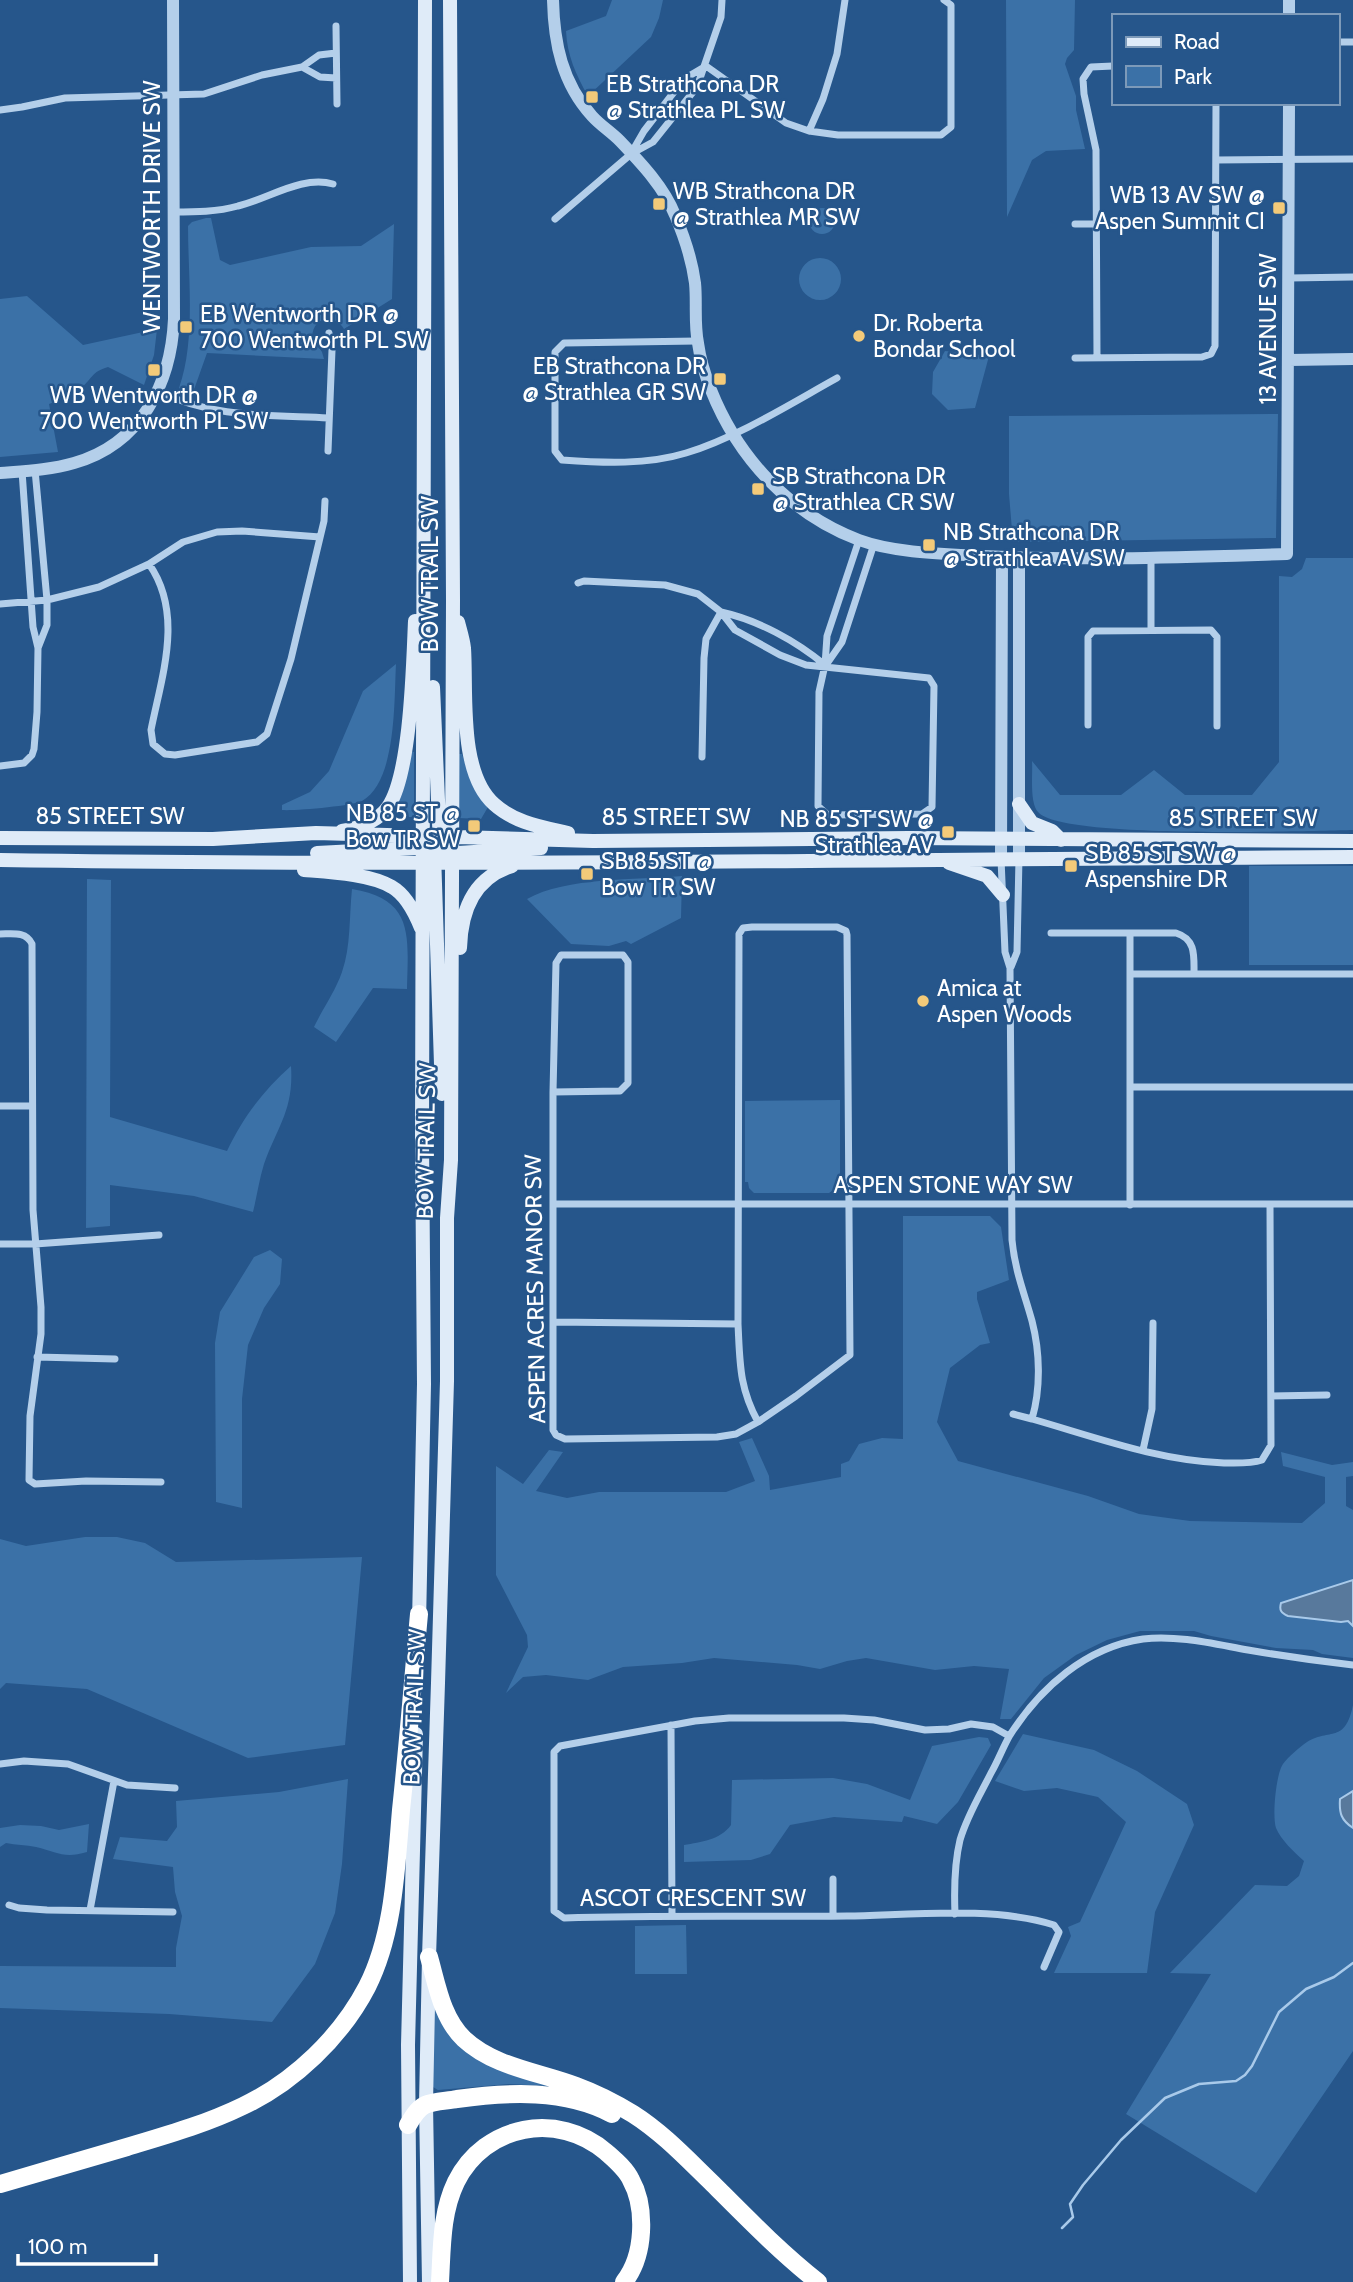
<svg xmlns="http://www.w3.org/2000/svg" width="1353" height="2282" viewBox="0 0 1353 2282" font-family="Cabin,sans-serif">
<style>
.green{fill:#3b71a7}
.water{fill:#58799c;stroke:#a9caea;stroke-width:2}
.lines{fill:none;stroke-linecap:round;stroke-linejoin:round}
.stream{stroke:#a9caea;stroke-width:2.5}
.minor{stroke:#b4cfea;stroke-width:7}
.tertiary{stroke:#b4cfea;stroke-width:12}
.secondary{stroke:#dfebf8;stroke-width:14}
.motorway{stroke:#fff;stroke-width:18}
.poi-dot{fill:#f3ca79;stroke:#26568b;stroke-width:2.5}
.labels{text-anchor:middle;stroke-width:5;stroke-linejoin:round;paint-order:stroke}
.poi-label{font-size:23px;fill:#fff;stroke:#26568b;text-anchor:start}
.street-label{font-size:23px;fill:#fff;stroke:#26568b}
</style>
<rect width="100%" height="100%" fill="#26568b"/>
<path class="green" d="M612 0H663L659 18 651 37 588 96C576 75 567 55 566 31L606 16Z
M1006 0H1075L1074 50 1067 58 1065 64 1076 96V110L1085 149 1046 151 1032 160 1007 217Z
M809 221a13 13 0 1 1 26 0a13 13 0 1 1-26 0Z
M206 218H211L220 260 230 265 311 247 361 246 394 224 392 299 344 329C334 312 313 317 312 337L322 352 324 359 207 353 191 398 184 396 179 388C196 340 188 277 188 226L192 222Z
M799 279a21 21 0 1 1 42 0a21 21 0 1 1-42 0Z
M27 296 83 345 157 329 154 355 144 385 108 367C91 372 93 378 81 388 71 395 61 400 49 404L58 452 0 457V299Z
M945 351 989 356 975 408 948 410 932 394 933 372Z
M1278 414 1276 538 1013 542 1009 494V416Z
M1306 558H1353V830C1304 831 1066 839 1039 813 1029 805 1033 774 1032 761L1060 795H1121L1154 770 1185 795H1252L1279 762V576L1292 577 1302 569Z
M396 664C394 700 397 781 362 801 352 806 295 811 282 810V805L310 792 329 771 363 691Z
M409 751 414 752V817H409L397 800Z
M458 754H462L472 784 488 807 481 819 458 818Z
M1249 866H1353V965H1249Z
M682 876 681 918 631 944 626 941 609 946 571 944 527 899C566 877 637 880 682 876Z
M87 879 111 880 110 1117 227 1151C243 1117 263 1091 291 1066 294 1110 277 1127 264 1164 259 1180 257 1196 253 1212L194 1196 110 1185V1226L86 1228Z
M352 889C415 899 408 937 407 989L373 988 336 1042 314 1027C323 1008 335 992 342 972 351 946 349 917 352 889Z
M840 1100V1181L837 1182 836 1188 829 1193H754L749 1188 748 1182H745V1101Z
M903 1216H990L1001 1227 1009 1280 977 1292V1299L990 1343 980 1345 950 1368 937 1422 958 1461 1088 1496 1139 1514 1190 1521 1302 1523 1325 1503V1477L1283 1466 1281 1452 1332 1465 1353 1462V1476L1346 1477V1506L1353 1510V1658L1322 1654 1313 1650 1276 1648 1211 1636 1194 1631H1140L1107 1640 1076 1655 1044 1678 1011 1719H1000L1009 1669 974 1666 935 1670 866 1658 847 1661 820 1669 797 1665 714 1658 682 1663 623 1667 588 1680 546 1675 523 1677 506 1693 528 1647 527 1635 496 1575V1466L523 1484 549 1450 563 1452 536 1491 567 1498 599 1492H726L755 1481 739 1442 752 1438 769 1476 770 1490 841 1477V1464L849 1461 859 1444 882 1438 903 1439Z
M270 1250 282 1259 280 1284 264 1308 248 1345 242 1399V1508L216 1502 215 1343 220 1312 254 1257Z
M85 1537H117L145 1543 176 1562 362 1557 345 1745 248 1758 87 1689 6 1683 0 1689V1539L26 1546Z
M1353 1705V2051L1256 2193 1126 2114 1211 1974 1170 1973 1255 1885 1287 1886 1299 1876 1304 1861C1294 1852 1281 1840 1276 1828 1272 1816 1276 1774 1283 1764 1288 1757 1300 1747 1307 1742 1330 1728 1345 1744 1353 1705Z
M1023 1734 1094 1750 1137 1771 1187 1804 1194 1825 1155 1912 1147 1973H1054L1071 1936 1068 1927 1080 1922 1126 1822 1098 1797 1057 1788 1024 1791 995 1781Z
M979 1737 988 1738 991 1745 958 1802 937 1824 904 1816 902 1822 834 1817 790 1825 770 1854 751 1860 684 1862V1845C701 1842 720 1840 731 1825L732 1780 833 1778 867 1784 910 1800 932 1746Z
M348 1779 342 1864 335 1913 315 1964 272 2022 169 2014 0 2008V1966L176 1967V1948L182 1916 175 1892 173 1867 113 1859 120 1837 167 1841 177 1827 176 1801 279 1792Z
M89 1824 87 1852C64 1859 57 1852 36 1847 26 1845 16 1845 6 1843L0 1847V1828L20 1825 41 1826 59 1830Z
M686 1925 687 1974H635V1926Z
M432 2009H436L441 2020 548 2084 547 2086 509 2084 438 2090 433 2087Z"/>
<path class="water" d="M1353 1580V1626L1348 1621 1341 1622 1288 1616C1281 1613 1279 1610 1281 1603Z
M1353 1791V1828C1341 1820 1339 1813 1340 1799Z"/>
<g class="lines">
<path class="stream" d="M1062 2228 1073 2217 1070 2204 1083 2185 1121 2140 1165 2098 1199 2084 1236 2081 1245 2075 1252 2066 1279 2012 1306 1989 1334 1977 1353 1963"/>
<path class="minor" d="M336 26 337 104
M1337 42H1353
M706 66 786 123 809 131 838 135H941L951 127V5L944 0
M302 67 320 77 336 78
M0 110 22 107 65 98 204 94 262 75 302 67 319 55 336 53
M809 131 823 99 837 54 845 0
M633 150 644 131 684 79 706 66
M1216 160 1353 159
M173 212C195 212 217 212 238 206 268 199 302 175 333 184
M555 219 631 154 653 142 697 87 721 17 722 0
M1075 224H1097
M1289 278 1353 277
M697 341 564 343 555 352V451L562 460C603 463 647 465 686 453 738 437 790 404 837 378
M1075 358 1202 357 1211 354 1215 346 1216 103
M1097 358 1096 150 1084 94 1083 79 1091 67 1113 66
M158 391C211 418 270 415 328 418
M328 451 332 350 329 333
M35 470 47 600V625L38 648
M1151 557V630
M149 564C184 614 162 675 151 730L153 744 165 754 175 755 257 742 267 734 291 659 324 521 325 501
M578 583 584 581 665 585 698 594 721 612 735 630 780 655 806 665 929 678 934 686 932 807 922 814 828 815 818 806 819 692 825 665 827 636 859 540
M0 604 47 600 99 587 149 564 183 542 217 532 242 531 320 537
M721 612C758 620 796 641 825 665
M826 665 842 642 874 544
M1088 725V637L1093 631 1211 630 1217 637V726
M702 757 704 658 706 639 721 612
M0 766 24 763 32 755 34 749 37 712 38 648 33 627 22 471
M1001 859 1005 952 1010 968 1012 1240C1015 1271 1024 1292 1032 1321 1040 1352 1041 1388 1032 1419 1095 1437 1159 1461 1224 1463 1237 1463 1250 1464 1262 1460L1271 1445 1270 1205
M1051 933H1176C1196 939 1194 956 1194 974
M1130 933V974
M0 934C12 934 26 931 32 944L33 1210 41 1307V1334L30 1416 29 1480 35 1484 86 1481 161 1482
M1011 967 1017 952 1019 858
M1130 1087H1353
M553 1092 620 1091 628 1083V962L623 955H561L556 963 553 1092V1430L556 1435 565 1439 717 1437 736 1434 758 1422 796 1396 850 1355 847 935 846 931 837 927H752L743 928 739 934 738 1324C740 1363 739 1387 758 1422
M0 1106H32
M553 1204H1353
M1130 1205V974H1353
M0 1244H35L159 1235
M553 1322 738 1324
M37 1357 115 1359
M1271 1396 1327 1395
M1013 1414 1032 1419
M1143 1450 1152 1409 1153 1323
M671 1725 672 1915
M1009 1736 993 1727 971 1724 949 1729 925 1730 874 1720 844 1718H729L695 1721 560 1746 554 1752V1911L564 1918C658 1915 753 1917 847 1916 910 1915 995 1906 1054 1925L1059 1932 1044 1967
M0 1764 24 1761 68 1764 127 1785 175 1788
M833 1879V1916
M9 1905 19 1908 47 1910 173 1912
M90 1910 114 1781
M955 1914C954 1889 954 1865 960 1840 967 1816 980 1795 991 1773 998 1761 1003 1747 1010 1735 1040 1688 1086 1647 1143 1639 1178 1635 1214 1644 1248 1650 1283 1656 1318 1661 1353 1665"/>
<path class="tertiary" d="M553 0C554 43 562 83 592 116 600 125 611 132 620 141 641 163 664 187 675 215 684 236 692 260 695 283 697 302 694 323 698 343 700 358 705 375 711 390 738 458 790 514 859 540 894 553 945 554 983 556 1084 561 1186 557 1287 554L1289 103
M1289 0V16
M1289 360 1353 359
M0 473C25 471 50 470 74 463 141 444 171 384 174 319L173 0
M1019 558V858
M1001 859 1002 557"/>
<path class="secondary" d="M458 622C460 630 463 639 464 648 467 692 458 772 494 804 515 823 542 827 568 833
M433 687 440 845
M1019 804 1032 823 1052 831 1061 840
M342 831C359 828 378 821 388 807 411 774 413 664 415 621
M423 837 432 846 434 854 442 1094
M0 838 213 839 316 833 593 841 909 838 1353 841
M317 853 433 847
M442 854 541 848
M0 860C451 867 902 859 1353 857
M949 863 987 876 1003 895
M304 870C329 872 371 874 392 887 406 895 415 913 421 928
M460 948C461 911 473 878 512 866
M419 1623 424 1384 422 1138 425 0
M410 2282 408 2045 416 1734
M429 2282 426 2104 429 1957 438 1683 447 1381V1218L451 1160 453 600 450 0"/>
<path class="motorway" d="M429 1957C437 1985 442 2018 464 2039 494 2067 539 2072 576 2086 595 2093 615 2103 633 2114 663 2133 688 2160 713 2184 747 2218 780 2252 818 2282
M408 2125C412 2118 417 2109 425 2105 434 2101 448 2101 457 2099 508 2092 565 2089 612 2114
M0 2184C42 2172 85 2159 127 2147 167 2135 206 2124 243 2106 294 2082 341 2037 367 1987 394 1934 396 1868 401 1810 408 1745 413 1680 419 1614
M440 2282C442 2248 441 2213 456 2182 485 2124 558 2111 606 2152 615 2160 626 2169 631 2180 640 2196 642 2214 641 2232 640 2250 635 2268 624 2282"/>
</g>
<g class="poi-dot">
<rect x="585" y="90" width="14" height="14" rx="3.5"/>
<rect x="652" y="197" width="14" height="14" rx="3.5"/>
<rect x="1272" y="201" width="14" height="14" rx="3.5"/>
<rect x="179" y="320" width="14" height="14" rx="3.5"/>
<circle cx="859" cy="336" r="7"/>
<rect x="147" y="363" width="14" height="14" rx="3.5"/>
<rect x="713" y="372" width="14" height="14" rx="3.5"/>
<rect x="751" y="482" width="14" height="14" rx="3.5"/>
<rect x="922" y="538" width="14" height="14" rx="3.5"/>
<rect x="467" y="819" width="14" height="14" rx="3.5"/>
<rect x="941" y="825" width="14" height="14" rx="3.5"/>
<rect x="1064" y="859" width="14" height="14" rx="3.5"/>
<rect x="580" y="867" width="14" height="14" rx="3.5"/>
<circle cx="923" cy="1001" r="7"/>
</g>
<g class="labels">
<g class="poi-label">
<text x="606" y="92">EB Strathcona DR<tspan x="606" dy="26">@ Strathlea PL SW</tspan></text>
<text x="673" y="199">WB Strathcona DR<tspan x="673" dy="26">@ Strathlea MR SW</tspan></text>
<text x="1265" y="203" text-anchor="end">WB 13 AV SW @<tspan x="1265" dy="26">Aspen Summit CI</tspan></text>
<text x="200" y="322">EB Wentworth DR @<tspan x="200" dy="26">700 Wentworth PL SW</tspan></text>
<text x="873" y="331">Dr. Roberta<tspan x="873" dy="26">Bondar School</tspan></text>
<text x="706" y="374" text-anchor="end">EB Strathcona DR<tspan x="706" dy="26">@ Strathlea GR SW</tspan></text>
<text x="154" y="403" text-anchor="middle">WB Wentworth DR @<tspan x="154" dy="26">700 Wentworth PL SW</tspan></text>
<text x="772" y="484">SB Strathcona DR<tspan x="772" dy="26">@ Strathlea CR SW</tspan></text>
<text x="943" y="540">NB Strathcona DR<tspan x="943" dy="26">@ Strathlea AV SW</tspan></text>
<text x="460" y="821" text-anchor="end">NB 85 ST @<tspan x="460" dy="26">Bow TR SW</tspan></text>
<text x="934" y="827" text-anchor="end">NB 85 ST SW @<tspan x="934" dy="26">Strathlea AV</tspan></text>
<text x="1085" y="861">SB 85 ST SW @<tspan x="1085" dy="26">Aspenshire DR</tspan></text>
<text x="601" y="869">SB 85 ST @<tspan x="601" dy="26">Bow TR SW</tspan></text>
<text x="937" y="996">Amica at<tspan x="937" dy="26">Aspen Woods</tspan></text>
</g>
<g class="street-label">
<text transform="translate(152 207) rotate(-90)" y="8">WENTWORTH DRIVE SW</text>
<text transform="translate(1268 329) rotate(-90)" y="8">13 AVENUE SW</text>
<text transform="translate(430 574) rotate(-90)" y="8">BOW TRAIL SW</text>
<text x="110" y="824">85 STREET SW</text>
<text x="676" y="825">85 STREET SW</text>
<text x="1243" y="826">85 STREET SW</text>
<text transform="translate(426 1141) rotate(-89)" y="8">BOW TRAIL SW</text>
<text x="953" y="1193">ASPEN STONE WAY SW</text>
<text transform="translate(535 1289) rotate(-91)" y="8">ASPEN ACRES MANOR SW</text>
<text transform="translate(414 1707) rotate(-88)" y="8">BOW TRAIL SW</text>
<text x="693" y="1906">ASCOT CRESCENT SW</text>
</g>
</g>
<rect x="1112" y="14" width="228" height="91" fill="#26568b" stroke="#7d9ab9" stroke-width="2"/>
<rect x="1126" y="37" width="35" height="10" fill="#dfebf8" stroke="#7d9ab9" stroke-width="2"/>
<text x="1174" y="49" font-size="21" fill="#ffffff">Road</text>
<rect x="1126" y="66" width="35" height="21" fill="#3b71a7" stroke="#7d9ab9" stroke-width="2"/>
<text x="1174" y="84" font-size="21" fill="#ffffff">Park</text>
<path d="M18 2254v10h138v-10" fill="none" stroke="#ffffff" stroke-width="3.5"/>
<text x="28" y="2254" font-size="21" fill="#ffffff" stroke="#26568b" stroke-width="5" paint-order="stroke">100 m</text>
</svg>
